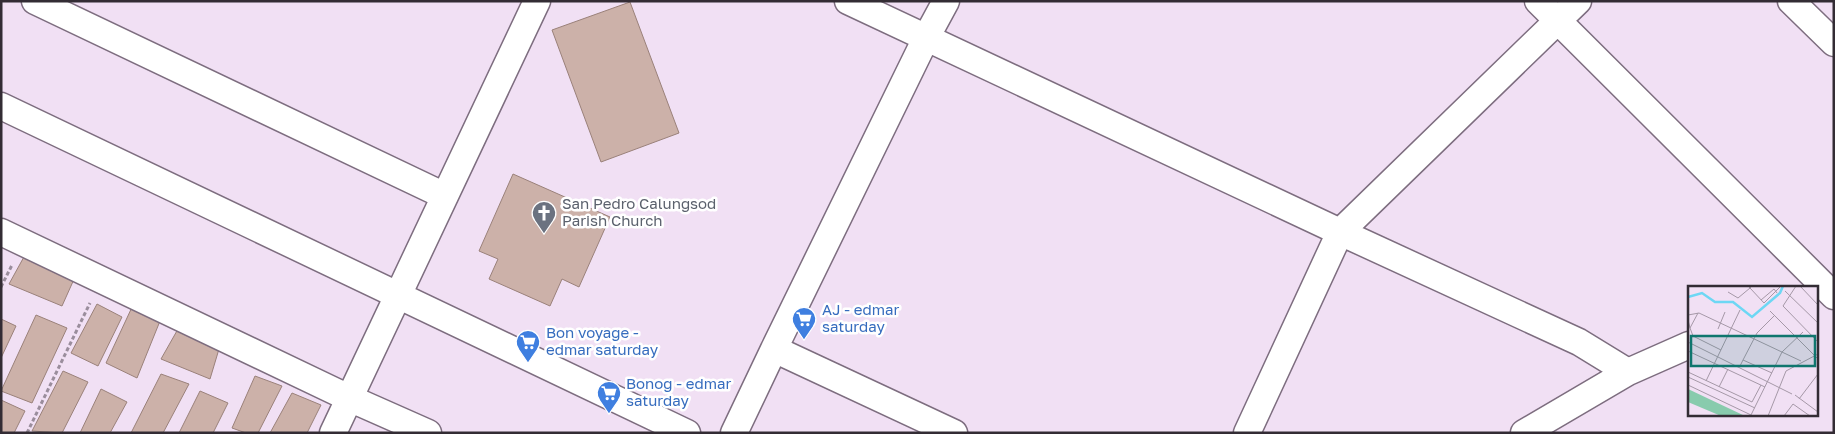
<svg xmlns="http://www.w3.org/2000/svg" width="1835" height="434" viewBox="0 0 1835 434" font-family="'Golos Text',sans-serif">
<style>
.building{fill:#ccb1a9;stroke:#9a817a}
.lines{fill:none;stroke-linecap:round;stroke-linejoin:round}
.minor-casing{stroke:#7d6d7f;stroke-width:29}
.path{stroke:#9a8d9c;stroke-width:3;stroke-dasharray:4 2.5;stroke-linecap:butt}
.minor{stroke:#fff;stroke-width:26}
.labels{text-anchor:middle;stroke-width:5;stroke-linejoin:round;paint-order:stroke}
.worship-label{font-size:15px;fill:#5b616d;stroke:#fff;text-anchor:start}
.shop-label{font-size:15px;fill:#366cbe;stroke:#fff;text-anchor:start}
.inset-river{fill:none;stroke:#6dd7f4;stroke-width:2.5}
.inset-road{fill:none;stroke:#a598a7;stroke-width:1}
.view{fill:#0f766e;fill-opacity:0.15;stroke:#0f766e;stroke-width:2.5}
.inset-edge{fill:none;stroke:#332c34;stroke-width:2.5}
</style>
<rect width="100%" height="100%" fill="#f1e0f4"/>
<path class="building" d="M630 2 679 133 601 162 552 30Z
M513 174 610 217 579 287 562 279 550 306 489 279 498 259 479 251Z
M25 255 75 277 62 306 9 284Z
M97 304 122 317 98 366 71 353Z
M133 305 160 321 137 378 106 363Z
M36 315 67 328 32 403 1 391Z
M1 319 16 326 1 358Z
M178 329 219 349 210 379 161 359Z
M63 371 88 382 62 433 32 431Z
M161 374 189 384 163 433H131Z
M255 376 282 386 258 433H246L232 428Z
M101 389 127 402 110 433H80Z
M200 391 228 403 213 433H179Z
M292 393 321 405 307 433H270Z
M1 400 25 411 14 433H1Z"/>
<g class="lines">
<g class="minor-casing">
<path id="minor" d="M35 1 445 196
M848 1 1340 232 1579 342 1628 372
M1538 1 1834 296
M1791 1 1834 43
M1 106 687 433
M1 232 349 398 428 433
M774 349 926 38 946 1
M333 433 537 1
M734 433 774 349 954 433
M1247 433 1340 232 1578 1
M1524 433 1628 372 1689 345"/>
</g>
<path class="path" d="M1 287 12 265
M27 433 90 303"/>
<use href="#minor" class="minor"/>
</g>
<defs>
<g id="church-pin" transform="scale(1.25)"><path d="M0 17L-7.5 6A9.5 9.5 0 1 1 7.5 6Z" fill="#6b7280" stroke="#fff"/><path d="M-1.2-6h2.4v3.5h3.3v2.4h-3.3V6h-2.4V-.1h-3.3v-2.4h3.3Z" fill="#fff"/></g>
<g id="supermarket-pin" transform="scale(1.25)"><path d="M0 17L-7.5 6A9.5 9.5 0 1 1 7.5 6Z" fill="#3f7fe0" stroke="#fff"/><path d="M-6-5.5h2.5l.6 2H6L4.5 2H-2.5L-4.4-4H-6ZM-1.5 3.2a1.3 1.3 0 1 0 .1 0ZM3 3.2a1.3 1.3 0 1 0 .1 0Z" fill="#fff"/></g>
</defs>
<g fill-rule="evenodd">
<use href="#church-pin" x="544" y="213"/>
<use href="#supermarket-pin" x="804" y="319"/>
<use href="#supermarket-pin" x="528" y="342"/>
<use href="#supermarket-pin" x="609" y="393"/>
</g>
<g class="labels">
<g class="worship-label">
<text x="562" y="209">San Pedro Calungsod<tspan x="562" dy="17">Parish Church</tspan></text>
</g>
<g class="shop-label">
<text x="822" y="315">AJ - edmar<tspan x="822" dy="17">saturday</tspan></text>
<text x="546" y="338">Bon voyage -<tspan x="546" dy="17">edmar saturday</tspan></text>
<text x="626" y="389">Bonog - edmar<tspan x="626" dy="17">saturday</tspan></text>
</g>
</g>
<g transform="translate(1688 286)">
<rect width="130" height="130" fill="#f1e0f4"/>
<path d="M0 103 57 130H33L0 116Z" fill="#88cbad"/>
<path class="inset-river" d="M0 11 14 7 27 16H45L64 31 92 7 95 0"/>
<path class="inset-road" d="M64 0 62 2 76 17 93 0M108 0 95 20 130 56M112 0 130 19M97 5 130 37M40 6 50 12 62 2 60 0M73 14 86 3 89 7M82 25 130 73M0 29 11 27 113 75M0 34 2 42 10 27M2 42 5 50 33 64M30 43 37 26M0 56 104 108M0 65 77 101M55 74 69 47 87 29M52 80 55 74 84 87M0 86 64 116 73 99M0 91 67 122M18 95 52 24M0 99 63 129 94 66 115 46M31 101 40 83M107 109 130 126M111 113 130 88M80 130 98 85 130 68M96 130 105 118 122 130"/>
<path class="view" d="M3 50H127V80H3Z"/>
<rect width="130" height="130" class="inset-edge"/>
</g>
<rect width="1835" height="434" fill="none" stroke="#332c34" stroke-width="5"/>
</svg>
